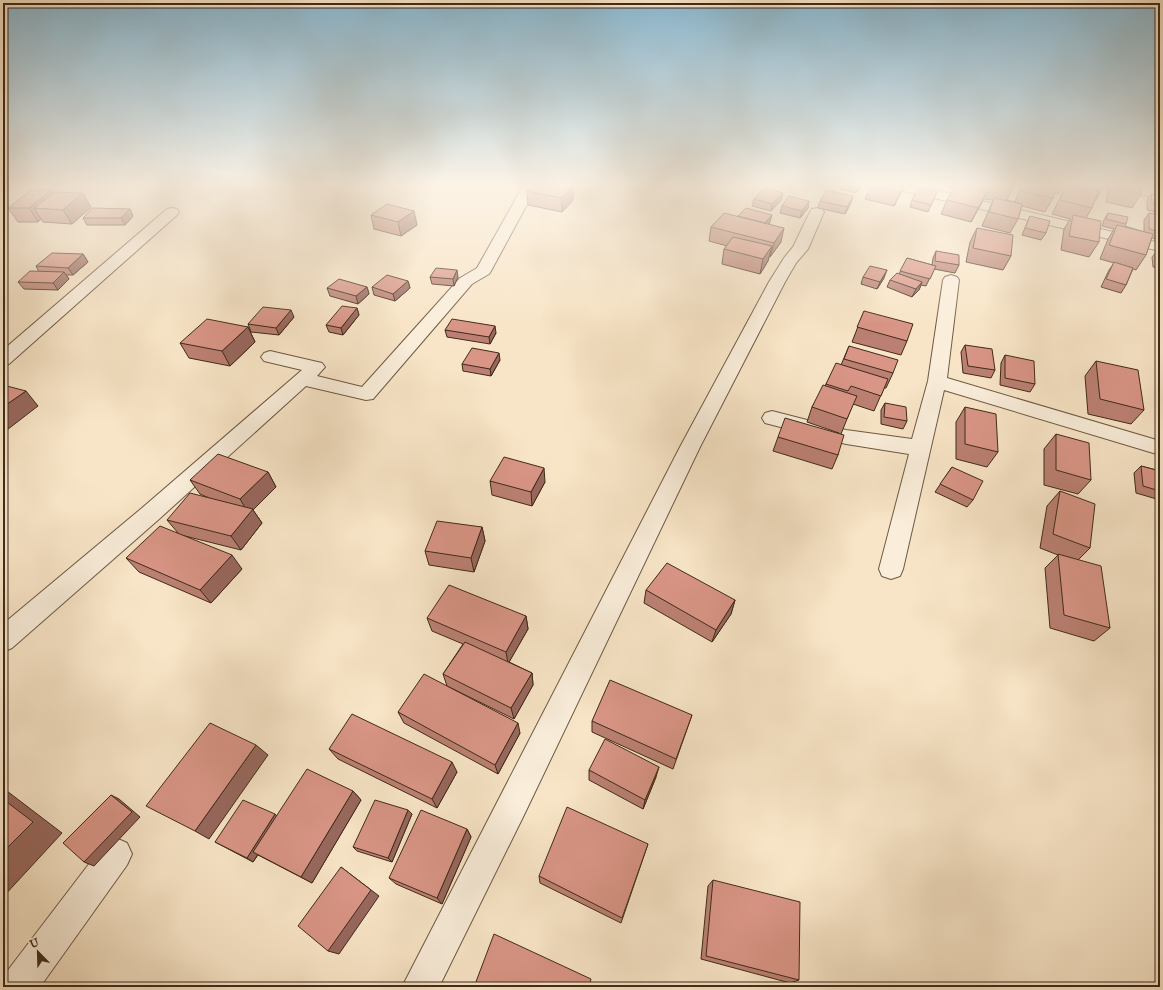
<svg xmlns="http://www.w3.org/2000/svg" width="1163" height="990" viewBox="0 0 1163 990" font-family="'IM FELL Great Primer',serif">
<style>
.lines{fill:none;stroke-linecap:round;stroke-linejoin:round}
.street-casing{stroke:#6d5944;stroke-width:2}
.street{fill:#faeedb;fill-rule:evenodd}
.wall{fill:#bb8073;stroke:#3f2a19}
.shaded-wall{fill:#98685e;stroke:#3f2a19}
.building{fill:#d99586;stroke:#3f2a19}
</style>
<rect width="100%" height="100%" fill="#f8e5c7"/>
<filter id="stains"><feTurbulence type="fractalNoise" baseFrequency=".005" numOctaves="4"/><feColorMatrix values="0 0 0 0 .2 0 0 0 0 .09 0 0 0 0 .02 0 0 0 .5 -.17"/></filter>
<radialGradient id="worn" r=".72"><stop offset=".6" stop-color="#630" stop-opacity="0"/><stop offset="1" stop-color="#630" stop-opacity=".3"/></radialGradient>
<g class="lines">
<g class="street-casing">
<path id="street" d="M523,186h14l-46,85 -2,3 -17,10 -99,115 -7,1 -60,-14 -148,134 -146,128 -9,4v-28l139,-116 160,-138 -38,-9 -3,-4 3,-4 6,-2 52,12 3,4 -8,9 45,11 98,-109 17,-10z
M893,186h25l242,57v8l-260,-61 -5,-1z
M1113,186h25l22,5v8l-45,-10z
M172,208l5,1 2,3 -2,3 -168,149 -6,2v-16l164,-141z
M817,208l5,1 2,3 -16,37 -12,14 -11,19 -85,165 -176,368 -85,172h-37l278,-540 89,-165 15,-24 9,-11 17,-35 2,-3z
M951,275l6,2 2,3 -12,98 213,63v14l-216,-65 -41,179 -3,7 -9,3 -9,-3 -3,-7 30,-115 -63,-10 -81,-21 -3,-5 3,-5 7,-2 74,19 66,9 16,-58 15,-101 2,-3z
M116,838l11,5 5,11 -5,11 -87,122h-37v-7l2,-6 100,-131z"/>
</g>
<use href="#street" class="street"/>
</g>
<path class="wall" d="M816,186h12l-2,2z
M841,186h22l-7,7 -16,-4z
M870,186h34l-10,20 -29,-7z
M944,186h30l-2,3 6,1 1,-4h35l-7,14 8,2 6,-16h42l-4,8 -4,-1 -2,5 -8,14 -23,-6 -4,13 -8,14 -28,-7 6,-14 5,-12 -9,-1 -13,23 -30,-8 6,-14 7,-11z
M1066,186h38l-8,14h-1l-3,8 -6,10 13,24 -10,15 -28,-7 3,-21 6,-10 -18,-5z
M1108,186h34l-1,8 -9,14 -26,-6z
M1151,186h9v2z
M527,191l46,9 -11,12 -34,-7z
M937,192l-9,20 -18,-5 2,-7z
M783,193l-2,7 -10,11 -19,-5 2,-7z
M53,194l38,13 -19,17 -29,-2 -2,-3 -3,3h-20l-10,-14z
M1151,194l9,1v18l-13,-3v-10z
M809,201l-1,7 -8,10 -20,-5 2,-7z
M820,201l31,2 -6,11 -27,-6z
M130,209l3,7 -8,9h-38l-4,-7z
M1108,213l18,11 -1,2 19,6v-12l5,-7 11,2v25l-8,-2 -6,17 -10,15 -3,-1 -7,16 -5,8 -20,-6 8,-17 5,-7 -14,-4 8,-20 6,-10 -12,-3 2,-6z
M371,215l46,10 -16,11 -27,-7z
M738,216l32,6 -1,2 12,18 -11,15h-1l-1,4 -8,13 -38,-10 2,-15 3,-3 -18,-5 2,-14z
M1030,216l16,17 -5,7 -19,-5z
M977,228l34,28 -8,14 -37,-8 4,-20z
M1158,250l2,1v17l-7,-1 -1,-10z
M936,251l23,14 -4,8 -21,-4 -8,17 -5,-1 -2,5 -7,7 -25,-10 3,-7 9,-6 8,-16 25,7 1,-7z
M83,254l5,8 -15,13h-7l3,4 -11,11 -34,-1 -6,-7 21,-10 -3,-6z
M430,277h28l-4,9 -22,-2z
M863,277l21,1 -7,11 -16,-5z
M408,281l2,7 -15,13 -21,-6 -2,-8z
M367,287l2,7 -11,10 -28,-8 -3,-8z
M357,308l2,7 -16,20 -14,-3 -3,-7z
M864,311l43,30 -6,14 -49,-13z
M294,317l-15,18 -28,-3 -3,-8z
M248,327l7,15 -25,24 -41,-8 -9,-15z
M445,330l51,3 -6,11 -43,-7z
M965,345l30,25 -4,8 -28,-5 -2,-21z
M849,346l44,27 -7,15h-2l-10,23 -21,-7 -12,30 -3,21 -6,14 -59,-18 5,-14 61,-4 -32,-11 5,-15 14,-23 15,-19z
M1005,355l30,29 -5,8 -30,-7 1,-22z
M500,360l-9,16 -28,-5 -1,-7z
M1096,361l48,49 -13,14 -43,-10 -3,-38z
M885,403l22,18 -4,8 -22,-5v-14z
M965,407l33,45 -11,15 -31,-8v-37z
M1056,434l35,46 -13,14 -34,-9v-36z
M1141,466l19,5v29l-24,-7 -2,-20z
M952,467l21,33 -6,7 -32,-15z
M268,472l8,15 -23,23 9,13 -21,27 -60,-15 61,34 -31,34 -72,-31 -13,-14 52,-25 -11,-13 42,-22 -9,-4 -10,-14z
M490,481l55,1 -13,24 -40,-11z
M1060,491l30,57 -12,12 32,68 -16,13 -44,-13 -5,-60 13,-13 -18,-7 7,-42z
M482,527l3,14 -11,31 -45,-7 -4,-14z
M646,590l89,10 -4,14 -19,28 -68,-39z
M526,616l2,13 -19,33 23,11 1,12 -19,34 -67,-33 -4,-12 20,-30 -31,-13 -5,-13z
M398,712l122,21 -22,41 -94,-51z
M692,715l-19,54 -81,-37v-11z
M329,749l128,23 -20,36 -99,-49z
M589,770l67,7 -13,32 -54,-29z
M353,791l8,9 -49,83 -54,-28 -5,7 -38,-20 62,-26z
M408,810l4,4 -20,48 -35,-11 -4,-4z
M467,829l4,8 -29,67 -46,-20 -7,-6z
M648,844l-27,79 -81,-40 -1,-7z
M713,880l86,100 -9,3 -89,-24 7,-73z"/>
<path class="shaded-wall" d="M573,186v14l-11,12v-14z
M858,186h5l-7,7 2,-6z
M903,186h1l-2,5 -8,15 6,-14z
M51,190l9,14 -26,4 7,11 -3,3 -9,-14z
M987,192l-7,14 -9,16 7,-14z
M83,193l8,14 -19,17 -9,-14z
M783,193l-2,7 -10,11 1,-7z
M853,196l-2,7 -6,11 2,-7z
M809,201l-1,7 -8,10 2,-7z
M130,209l3,7 -8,9 -4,-7z
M414,211l3,14 -16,11 -3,-14z
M772,215l-2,7 -9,11 2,-7z
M784,228l-3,14 -11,15 4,-14z
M772,246l-4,15 -8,13 3,-15z
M3,247l5,6 -5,4z
M83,254l5,8 -15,13 -5,-7z
M457,270l1,7 -4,9 -1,-7z
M887,270l-3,8 -7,11 3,-7z
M64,272l5,7 -11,11 -5,-7z
M408,281l2,7 -15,13 -2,-7z
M922,282l-3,8 -7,7 4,-8z
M367,287l2,7 -11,10 -2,-8z
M357,308l2,7 -16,20 -2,-7z
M291,310l3,7 -15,18 -3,-7z
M495,326l1,7 -6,11 -1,-7z
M248,327l7,15 -25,24 -8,-15z
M499,353l1,7 -9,16 -1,-7z
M26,391l12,15 -35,27v-26z
M544,468l1,14 -13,24 -1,-14z
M268,472l8,15 -23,23 9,13 -21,27 -10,-14 18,-22 -9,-15z
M482,527l3,14 -11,31 -3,-14z
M232,555l10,14 -31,34 -11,-13z
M735,600l-4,14 -19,28 4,-12z
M526,616l2,13 -20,35 -2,-12z
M532,673l1,12 -19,34 -3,-11z
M518,723l2,10 -22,41 -3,-9z
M256,745l12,10 -59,84 -14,-8z
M452,762l5,10 -20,36 -5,-9z
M659,767l-3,10 -13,32 2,-9z
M3,788l59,45 -59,64z
M353,791l8,9 -49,83 -11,-6z
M111,795l8,4 21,18 -46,49 -10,-4z
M408,810l4,4 -20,48 -4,-4z
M275,814l5,5 -27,43 -6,-4z
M467,829l4,8 -29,67 -5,-6z
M341,867l38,29 -40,58 -11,-3z"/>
<path class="building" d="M532,186h41l-11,12 -35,-7z
M874,186h29l-3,6z
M956,186h4l27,6 -9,16 -31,-8z
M997,186h17l-1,3z
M1023,186h34l-4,12 -32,-7z
M1066,186h7l25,6 -6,16 -32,-8z
M1115,186h27l-1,8 -26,-6z
M764,188l19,5 -11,11 -18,-5z
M918,188l19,4 -6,13 -19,-5z
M31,190h20l-22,18h-21z
M826,190l27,6 -6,11 -27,-6z
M55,192l28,1 -20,17 -29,-2z
M1151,194l9,1v10l-8,-2z
M789,196l20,5 -7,10 -20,-5z
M994,198l28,6 -4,15 -29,-7z
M387,204l27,7 -16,11 -27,-7z
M92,208l38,1 -9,9h-38z
M746,208l26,7 -7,8 -27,-7z
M724,213l60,15 -10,15 -63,-16z
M1108,213l20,4 -2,7 -20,-5z
M1149,213l11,2v17l-11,-3z
M1073,215l28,6 -2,21 -30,-6z
M1030,216l20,5 -4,12 -21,-5z
M1117,225l36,9 -7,21 -37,-10z
M977,228l36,7 -2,21 -38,-8z
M733,237l39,9 -9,13 -39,-10z
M1158,250l2,1v9l-1,-1z
M936,251l23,4v10l-24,-4z
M52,253l31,1 -15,14 -32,-2z
M907,258l29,8 -6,13 -30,-8z
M1114,262l19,6 -7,17 -20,-6z
M870,266l17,4 -7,12 -17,-5z
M436,268l21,2 -4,9 -23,-2z
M30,271l34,1 -11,11 -35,-1z
M897,273l25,9 -6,7 -26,-9z
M387,275l21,6 -15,13 -21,-7z
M339,279l28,8 -11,9 -29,-8z
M342,306l15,2 -16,20 -15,-3z
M263,307l28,3 -15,18 -28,-4z
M864,311l49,13 -6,17 -50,-14z
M207,319l41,8 -26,24 -42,-8z
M452,319l43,7 -6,11 -44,-7z
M965,345l27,4 3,21 -27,-4z
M849,346l49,14 -5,13 -49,-14z
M472,348l27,5 -9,16 -28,-5z
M1005,355l29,6 1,23 -30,-6z
M1096,361l42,9 6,40 -44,-11z
M836,363l52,16 -7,17 -30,-10 -3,5 -22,-7z
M3,385l23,6 -23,16z
M823,385l34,11 -10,23 -35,-12z
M885,403l21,4 1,14 -23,-4z
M965,407l31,7 2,38 -33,-8z
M785,418l59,17 -6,20 -60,-18z
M1056,434l33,9 2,37 -35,-10z
M218,454l50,18 -28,27 -50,-19z
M504,457l40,11 -13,24 -41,-11z
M1141,466l19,5v20l-17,-5z
M952,467l31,14 -10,19 -33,-16z
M1060,491l35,13 -5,44 -37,-14z
M190,493l63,16 -22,27 -64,-16z
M437,521l45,6 -11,31 -46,-7z
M160,526l72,29 -32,35 -74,-32z
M1058,554l43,12 9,62 -46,-13z
M667,563l68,37 -19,30 -70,-40z
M449,585l77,31 -20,36 -79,-34z
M465,642l67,31 -21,35 -68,-34z
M424,674l94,49 -23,42 -97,-53z
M610,680l82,35 -16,44 -84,-38z
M352,714l100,48 -20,37 -103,-50z
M210,723l46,22 -61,86 -49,-25z
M605,739l54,28 -14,33 -56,-30z
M307,769l46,22 -52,86 -48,-25z
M111,795l21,17 -48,50 -21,-19z
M3,799l30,23 -30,30z
M243,800l32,14 -28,44 -32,-16z
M375,800l33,10 -20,48 -35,-11z
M567,807l81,37 -26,74 -83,-42z
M421,810l46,19 -30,69 -48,-20z
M341,867l30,23 -43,61 -30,-25z
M713,880l87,22 -1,78 -93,-24z
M494,934l97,45 -2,8h-115z"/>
<linearGradient id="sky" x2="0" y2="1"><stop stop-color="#8ab9d2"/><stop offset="0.57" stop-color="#fcf3e6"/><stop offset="1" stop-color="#fcf3e6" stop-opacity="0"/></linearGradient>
<rect width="1163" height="325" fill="url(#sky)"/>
<rect width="1163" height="990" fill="none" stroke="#f8e5c7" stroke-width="16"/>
<rect x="4" y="4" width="1155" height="982" fill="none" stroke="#3f2a19" stroke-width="2"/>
<rect x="8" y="8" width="1147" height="974" fill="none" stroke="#3f2a19"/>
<g transform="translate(38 952) rotate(337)" stroke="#faeedb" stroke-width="3" paint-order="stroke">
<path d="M0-3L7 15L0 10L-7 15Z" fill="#3f2a19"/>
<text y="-6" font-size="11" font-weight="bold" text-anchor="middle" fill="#3f2a19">U</text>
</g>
<rect width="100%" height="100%" filter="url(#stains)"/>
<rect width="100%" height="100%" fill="url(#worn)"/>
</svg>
